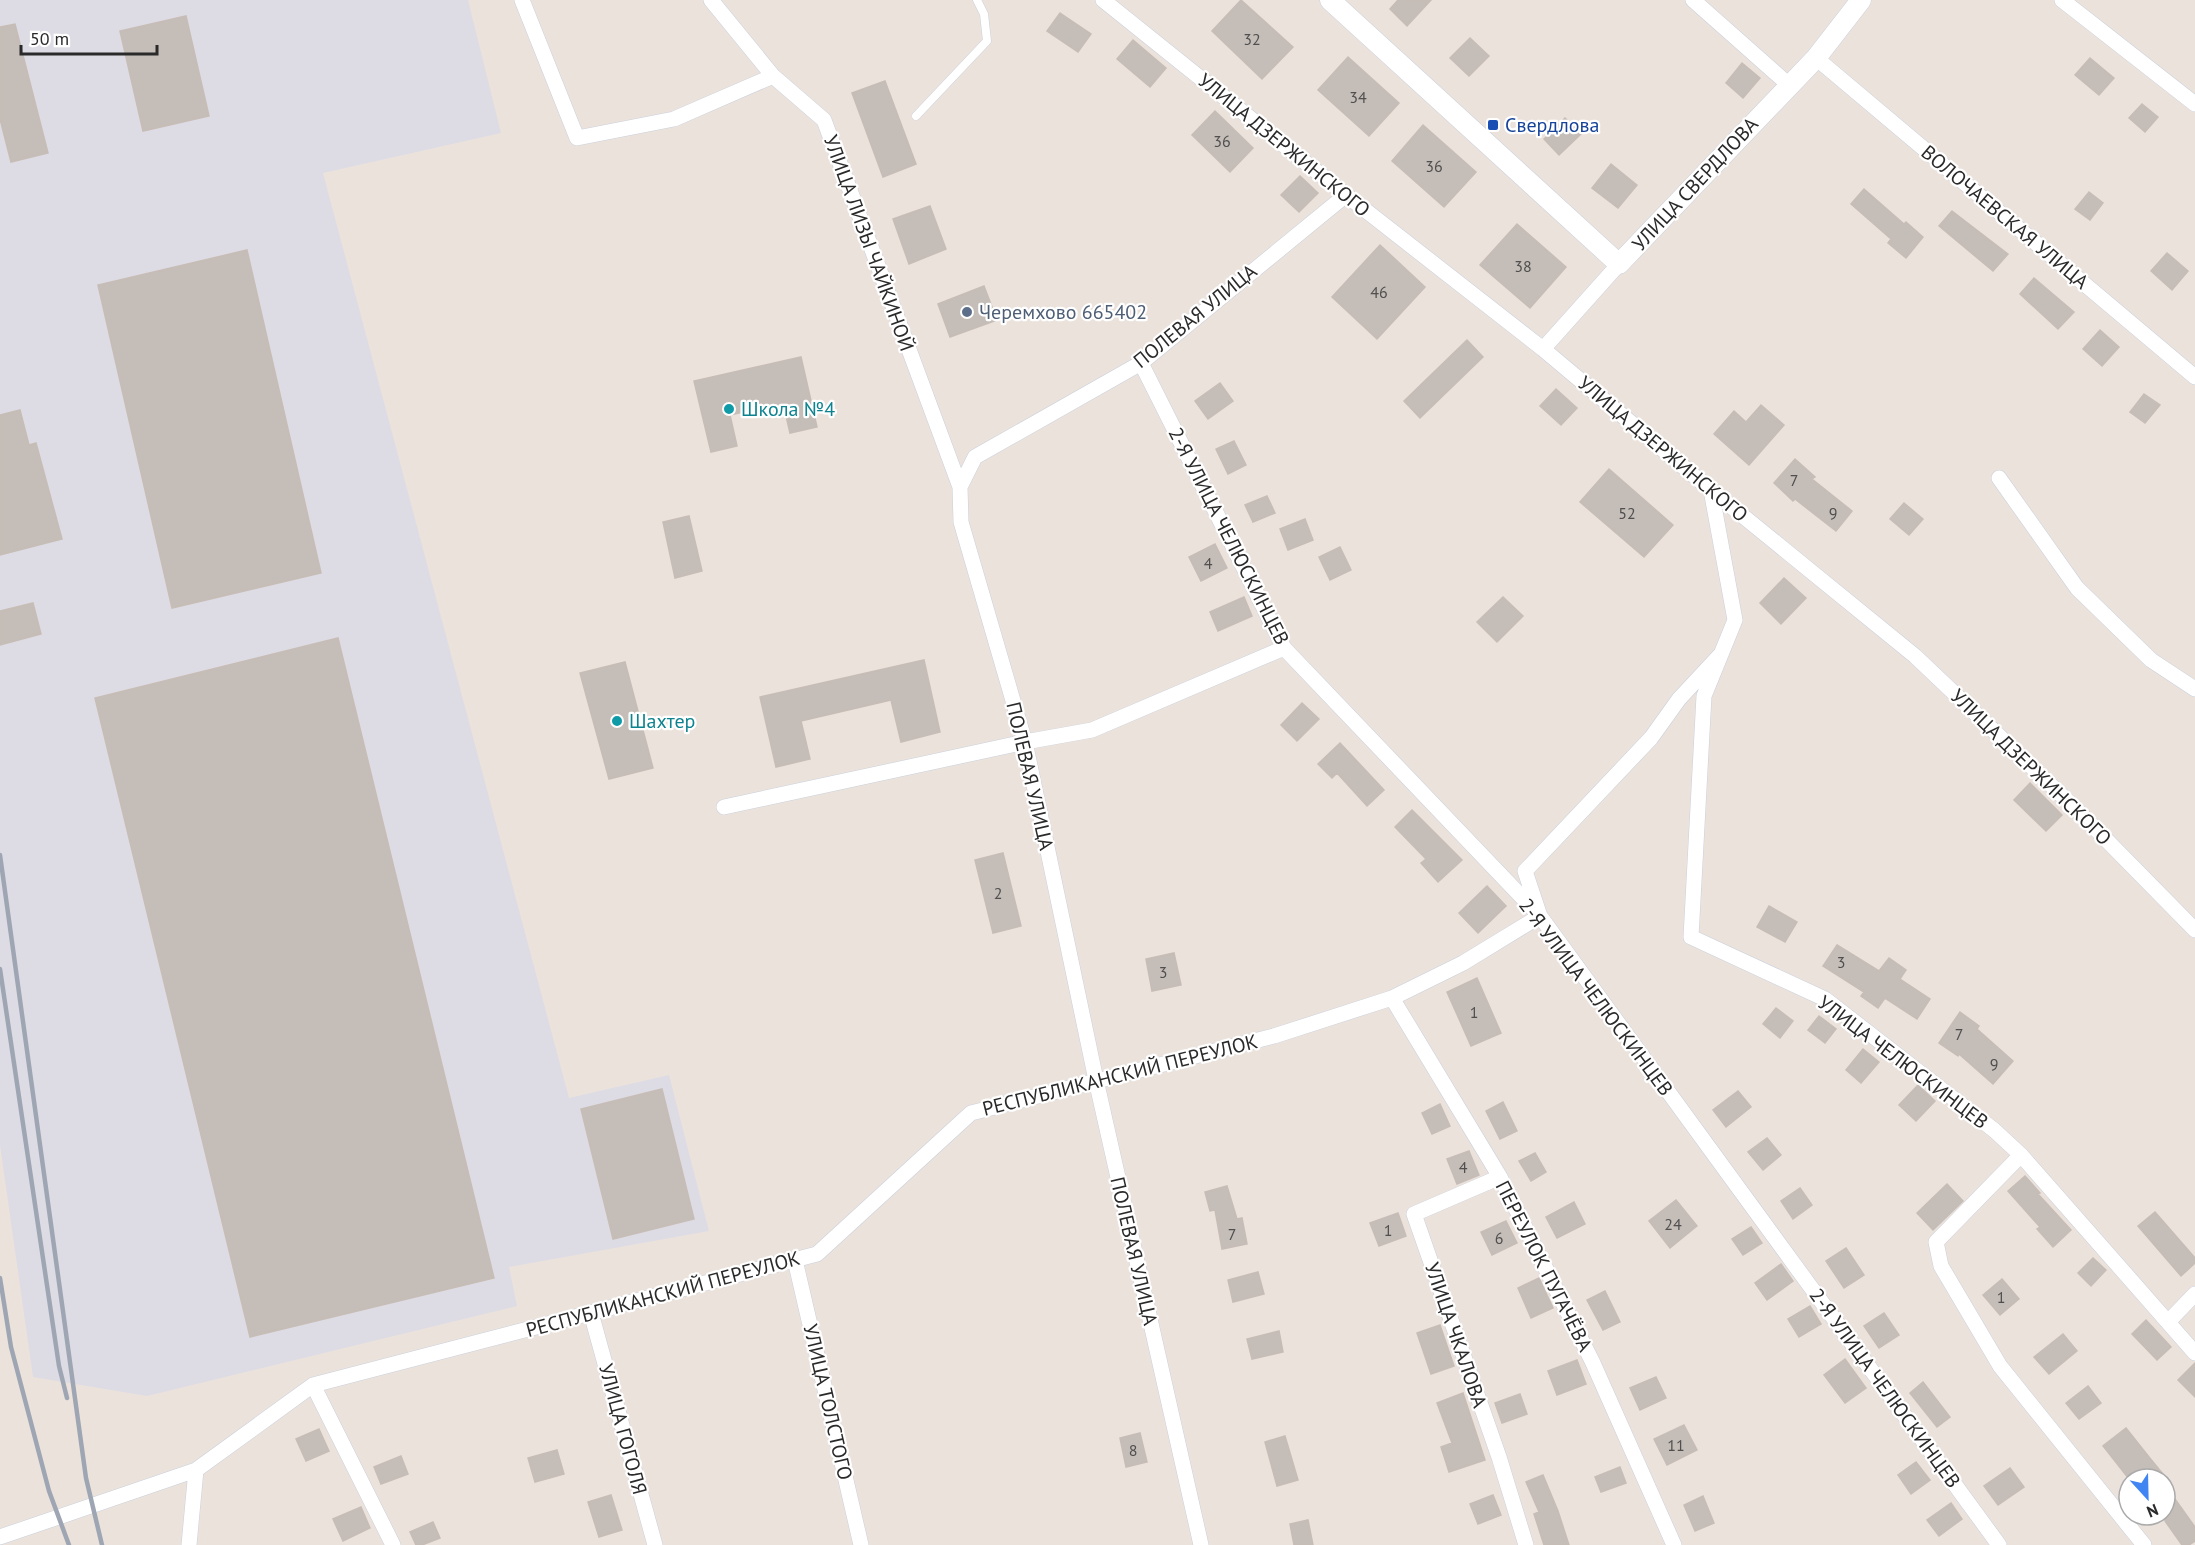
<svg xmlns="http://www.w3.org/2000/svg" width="2195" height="1545" viewBox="0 0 2195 1545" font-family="'PT Sans',sans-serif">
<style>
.industrial{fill:#dddce4}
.building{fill:#c4bdb8;stroke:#c7bdb6;stroke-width:1.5}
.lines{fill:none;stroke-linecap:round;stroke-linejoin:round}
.service-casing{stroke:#cad1db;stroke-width:9}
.minor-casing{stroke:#cad1db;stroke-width:16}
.tertiary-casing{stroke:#cad1db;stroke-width:21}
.service{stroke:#fff;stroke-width:8}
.minor{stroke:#fff;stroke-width:15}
.tertiary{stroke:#fff;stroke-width:20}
.rail{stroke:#9fa6b3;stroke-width:4.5}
.transit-dot{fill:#1a4fb4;stroke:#fff;stroke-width:2}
.service-dot{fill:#5c6f8a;stroke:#fff;stroke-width:2}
.culture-dot{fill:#0f9aa8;stroke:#fff;stroke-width:2}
.labels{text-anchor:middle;stroke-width:4.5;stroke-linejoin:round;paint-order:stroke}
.number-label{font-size:16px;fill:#504f4e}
.transit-label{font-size:20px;fill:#164399;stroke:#fff;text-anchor:start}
.street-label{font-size:20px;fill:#2a2a2a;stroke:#fff}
.service-label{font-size:20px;fill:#4e5e75;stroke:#fff;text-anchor:start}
.culture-label{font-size:20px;fill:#0d838f;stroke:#fff;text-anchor:start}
</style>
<rect width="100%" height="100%" fill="#ebe2dc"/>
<path class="industrial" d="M0,0h468l33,133 -178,40 246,925 100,-23 40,156 -200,36 8,39 -370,90 -114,-19 -33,-232z"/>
<path class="building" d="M1241,0l52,47 -31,32 -50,-48z
M1398,0h33l-24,26 -17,-17z
M1060,13l31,21 -13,18 -31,-21z
M186,16l23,100 -66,15 -23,-100z
M15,24l33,129 -37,9 -11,-43v-92z
M1470,38l19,18 -20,20 -19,-18z
M1133,40l33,28 -16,19 -33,-28z
M1348,57l51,46 -30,33 -51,-46z
M2090,58l24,20 -15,17 -24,-20z
M1742,63l18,15 -17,20 -17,-15z
M885,81l31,83 -33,13 -31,-84z
M2142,104l16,13 -13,15 -16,-14z
M1215,111l38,37 -23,24 -38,-37z
M1565,118l16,16 -22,21 -15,-16z
M1423,125l53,47 -32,35 -52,-46z
M1611,164l26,21 -19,23 -26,-20z
M1300,176l18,17 -19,19 -18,-17z
M1864,189l40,35 2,-2 17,15 -17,21 -18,-15 3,-4 -40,-35z
M2089,192l14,11 -13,17 -15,-11z
M930,206l16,43 -37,15 -16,-45z
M1952,211l56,43 -15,17 -54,-45z
M1517,224l49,43 -36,41 -50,-43z
M1380,245l45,42 -48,52 -45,-42z
M247,250l74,323 -149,35 -74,-323z
M2167,253l21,18 -16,19 -21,-19z
M2034,278l40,34 -16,17 -38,-35z
M984,286l13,34 -47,17 -12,-33z
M2100,330l19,17 -17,19 -19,-17z
M1467,340l16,17 -63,61 -16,-17z
M801,357l16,70 -27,6 -7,-30 -53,12 7,31 -26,6 -17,-71z
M1220,383l13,18 -25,18 -13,-18z
M1556,389l21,19 -16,17 -21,-19z
M2144,394l16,11 -15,18 -15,-11z
M1761,405l23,20 -35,40 -35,-31 20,-23 12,11z
M20,410l9,35 7,-2 26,96 -62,16v-140z
M1234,441l12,24 -18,9 -12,-25z
M1795,459l20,18 -3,2 40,32 -16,20 -41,-32 -2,2 -19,-18z
M1609,469l64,56 -29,32 -64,-55z
M1267,496l8,17 -22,9 -8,-17z
M1904,503l19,16 -14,16 -19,-16z
M689,516l13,55 -27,7 -12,-56z
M1305,519l8,21 -25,10 -8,-21z
M1215,544l12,24 -26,13 -12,-24z
M1340,547l11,23 -21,10 -11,-23z
M1784,578l22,20 -25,26 -21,-21z
M1244,597l8,19 -34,15 -8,-19z
M1503,597l20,19 -26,26 -20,-20z
M33,603l8,31 -41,11v-34z
M338,638l156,640 -244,59 -155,-639z
M924,660l16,72 -39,10 -10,-42 -90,21 9,38 -34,8 -16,-70z
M625,662l28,106 -44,11 -29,-106z
M1302,703l17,16 -22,22 -16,-16z
M1340,743l44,47 -17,16 -30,-33 -5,5 -14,-14z
M2030,783l32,32 -16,16 -32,-31z
M1412,810l50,50 -24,22 -17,-19 5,-4 -31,-32z
M1003,853l18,73 -28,7 -18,-73z
M1487,886l19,20 -28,27 -19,-20z
M1769,906l28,16 -12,20 -28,-15z
M1837,945l42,26 10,-13 17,12 -6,9 30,20 -13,20 -32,-21 -7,10 -17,-12 3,-4 -41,-26z
M1174,953l7,32 -29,6 -6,-32z
M1477,978l24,55 -30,13 -24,-54z
M1776,1008l17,13 -13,17 -17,-14z
M1960,1012l19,14 -2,3 36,32 -20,23 -34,-30 -1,2 -19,-13z
M1819,1016l17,13 -11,14 -17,-13z
M1863,1049l16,13 -18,21 -15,-13z
M1918,1085l17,16 -19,20 -17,-16z
M662,1089l32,130 -81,20 -32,-130z
M1738,1091l13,16 -25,20 -13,-17z
M1503,1102l14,29 -17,8 -14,-28z
M1440,1104l10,22 -18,8 -10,-21z
M1767,1138l14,17 -18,15 -15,-18z
M1469,1151l10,24 -22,9 -10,-25z
M1535,1153l11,19 -15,9 -12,-20z
M2025,1176l15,17 -2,1 33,36 -18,17 -16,-18 3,-2 -32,-36z
M1947,1184l16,17 -30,29 -16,-17z
M1227,1186l10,33 5,-1 5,26 -25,5 -7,-39 -5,1 -5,-19z
M1800,1188l12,17 -19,14 -12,-18z
M1676,1200l21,26 -27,22 -21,-27z
M1574,1202l11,22 -28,14 -11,-21z
M2155,1212l40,46v5l-14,13 -43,-50z
M1398,1213l8,23 -27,10 -9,-23z
M1506,1221l11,22 -25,12 -11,-23z
M1751,1227l11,16 -19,12 -11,-16z
M1846,1248l18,27 -20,13 -18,-27z
M2093,1258l13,12 -15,16 -13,-13z
M1781,1264l12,17 -26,19 -12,-17z
M1258,1272l6,22 -31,8 -5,-22z
M1539,1278l14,30 -22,10 -13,-30z
M2002,1279l17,20 -19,16 -17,-20z
M1605,1291l15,31 -17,8 -16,-30z
M1810,1306l11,18 -22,13 -11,-18z
M1884,1313l15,22 -20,13 -15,-22z
M2146,1320l25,27 -14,13 -25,-26z
M1440,1325l14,41 -23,8 -14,-41z
M1279,1331l4,21 -31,7 -5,-20z
M2063,1334l14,17 -28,23 -15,-17z
M1845,1359l21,29 -21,15 -21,-28z
M1577,1360l9,24 -29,11 -9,-24z
M2195,1363v34l-17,-17z
M1656,1377l10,21 -26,12 -10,-22z
M1923,1382l27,35 -13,10 -27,-34z
M2088,1386l13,17 -22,16 -13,-16z
M1463,1393l22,67 -36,12 -8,-25 11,-4 -15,-40z
M1520,1394l7,20 -25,9 -7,-20z
M1684,1425l13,25 -30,15 -13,-26z
M2126,1428l23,29 18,22h-38l-26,-33z
M319,1429l10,22 -23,10 -10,-22z
M1140,1433l7,29 -21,5 -6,-29z
M1285,1436l13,44 -21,6 -12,-44z
M557,1450l7,24 -29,8 -7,-24z
M401,1456l7,18 -27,10 -7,-17z
M1916,1462l14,18 -19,14 -13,-19z
M1620,1467l6,16 -25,9 -6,-15z
M2010,1468l14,19 -26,18 -14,-19z
M1543,1475l15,36 11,34h-25l-10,-31 5,-2 -13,-30z
M2165,1485l30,42v14l-6,4h-7l-17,-24z
M611,1495l11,35 -23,7 -11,-35z
M1493,1495l8,20 -23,9 -8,-20z
M1703,1496l11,27 -19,8 -11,-26z
M1951,1503l11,16 -23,17 -12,-16z
M361,1507l9,21 -27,13 -10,-22z
M1308,1520l5,25h-19l-4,-21z
M433,1522l7,16 -18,7h-6l-6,-13z"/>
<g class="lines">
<g class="service-casing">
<path id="service" d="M916,116l71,-75 -3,-27 -7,-14"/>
</g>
<g class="minor-casing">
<path id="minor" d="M522,0l55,138 97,-19 99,-43
M711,0l62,76 51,44 136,367
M1103,0l243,195 197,154 168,141 204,166 161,153 119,121
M1693,0l96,85
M2062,0l133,104
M1816,58l379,319
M1543,349l76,-85
M1141,363l143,285 256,268 459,629
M1999,478l78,110 74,72 44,29
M1711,490l24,130 -31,76 -13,241 134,62 169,131 27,25 174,198
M724,807l301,-65 67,-12 192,-82
M1392,998l108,179 93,186 81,182
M2021,1155l-85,87 5,24 59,100 144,179
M1500,1177l-86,37 85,243 27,88
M795,1260l66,285
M591,1313l64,232
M2168,1322l27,-28
M313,1385l80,160
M0,1537l196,-67 117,-85 504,-131 154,-141 303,-77 118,-38 71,-35 77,-47 -15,-45 126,-133 28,-39 41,-44
M189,1545l7,-75
M1201,1545l-105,-465 -71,-338 -64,-220 -1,-35 15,-30 166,-94 205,-168"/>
</g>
<g class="tertiary-casing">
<path id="tertiary" d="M1330,0l289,264 197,-206 45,-58"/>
</g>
<use href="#service" class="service"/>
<use href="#minor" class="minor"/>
<use href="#tertiary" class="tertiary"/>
<path class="rail" d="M0,855l86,623 16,67
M0,969l59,397 8,32
M0,1278l11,69 38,144 20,54"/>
</g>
<rect class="transit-dot" x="1487" y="119" width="12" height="12" rx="3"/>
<circle class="service-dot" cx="967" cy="312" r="6"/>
<g class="culture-dot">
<circle cx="729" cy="409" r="6"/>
<circle cx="617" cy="721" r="6"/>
</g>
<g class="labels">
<g class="number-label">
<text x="1252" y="45">32</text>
<text x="1358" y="103">34</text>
<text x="1222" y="147">36</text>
<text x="1434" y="172">36</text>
<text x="1523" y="272">38</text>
<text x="1379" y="298">46</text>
<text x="1794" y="486">7</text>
<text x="1627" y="519">52</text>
<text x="1833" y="519">9</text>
<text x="1208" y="569">4</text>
<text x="998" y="899">2</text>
<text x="1841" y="968">3</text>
<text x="1163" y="978">3</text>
<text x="1474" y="1018">1</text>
<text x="1959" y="1040">7</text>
<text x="1994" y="1070">9</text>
<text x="1463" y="1173">4</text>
<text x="1673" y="1230">24</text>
<text x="1388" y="1236">1</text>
<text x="1232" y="1240">7</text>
<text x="1499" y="1244">6</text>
<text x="2001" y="1303">1</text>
<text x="1676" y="1451">11</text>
<text x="1133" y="1456">8</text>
</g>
<g class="transit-label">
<text x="1505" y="132">Свердлова</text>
</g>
<g class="street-label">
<text transform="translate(1284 145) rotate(39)" y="7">УЛИЦА ДЗЕРЖИНСКОГО</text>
<text transform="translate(1695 184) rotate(-47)" y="7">УЛИЦА СВЕРДЛОВА</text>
<text transform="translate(2005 217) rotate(40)" y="7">ВОЛОЧАЕВСКАЯ УЛИЦА</text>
<text transform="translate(869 243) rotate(70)" y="7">УЛИЦА ЛИЗЫ ЧАЙКИНОЙ</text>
<text transform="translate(1195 316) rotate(-39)" y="7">ПОЛЕВАЯ УЛИЦА</text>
<text transform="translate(1663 449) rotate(40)" y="7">УЛИЦА ДЗЕРЖИНСКОГО</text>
<text transform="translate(1229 536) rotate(63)" y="7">2-Я УЛИЦА ЧЕЛЮСКИНЦЕВ</text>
<text transform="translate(2031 767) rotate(44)" y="7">УЛИЦА ДЗЕРЖИНСКОГО</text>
<text transform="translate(1030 776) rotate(77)" y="7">ПОЛЕВАЯ УЛИЦА</text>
<text transform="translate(1596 997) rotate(53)" y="7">2-Я УЛИЦА ЧЕЛЮСКИНЦЕВ</text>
<text transform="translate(1903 1062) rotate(37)" y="7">УЛИЦА ЧЕЛЮСКИНЦЕВ</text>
<text transform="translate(1120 1075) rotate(-14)" y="7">РЕСПУБЛИКАНСКИЙ ПЕРЕУЛОК</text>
<text transform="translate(1134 1251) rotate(77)" y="7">ПОЛЕВАЯ УЛИЦА</text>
<text transform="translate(1544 1266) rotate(63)" y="7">ПЕРЕУЛОК ПУГАЧЁВА</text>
<text transform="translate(663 1294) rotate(-15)" y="7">РЕСПУБЛИКАНСКИЙ ПЕРЕУЛОК</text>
<text transform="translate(1456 1335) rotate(71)" y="7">УЛИЦА ЧКАЛОВА</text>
<text transform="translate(1885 1388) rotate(54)" y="7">2-Я УЛИЦА ЧЕЛЮСКИНЦЕВ</text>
<text transform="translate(828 1402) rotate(77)" y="7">УЛИЦА ТОЛСТОГО</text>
<text transform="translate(623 1429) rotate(75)" y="7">УЛИЦА ГОГОЛЯ</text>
</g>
<g class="service-label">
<text x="979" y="319">Черемхово 665402</text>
</g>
<g class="culture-label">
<text x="741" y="416">Школа №4</text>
<text x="629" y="728">Шахтер</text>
</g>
</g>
<g transform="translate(2147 1497) rotate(158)"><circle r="28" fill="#ffffff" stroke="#aaaaaa" stroke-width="1.5"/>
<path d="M0-4.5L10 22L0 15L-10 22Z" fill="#4185f3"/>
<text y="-9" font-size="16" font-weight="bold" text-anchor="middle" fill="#2a2a2a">N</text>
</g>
<path d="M21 45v9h136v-9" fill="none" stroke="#2a2a2a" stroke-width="3"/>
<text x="30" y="45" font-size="18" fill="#2a2a2a" stroke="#ffffff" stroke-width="4.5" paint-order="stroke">50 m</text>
</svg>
